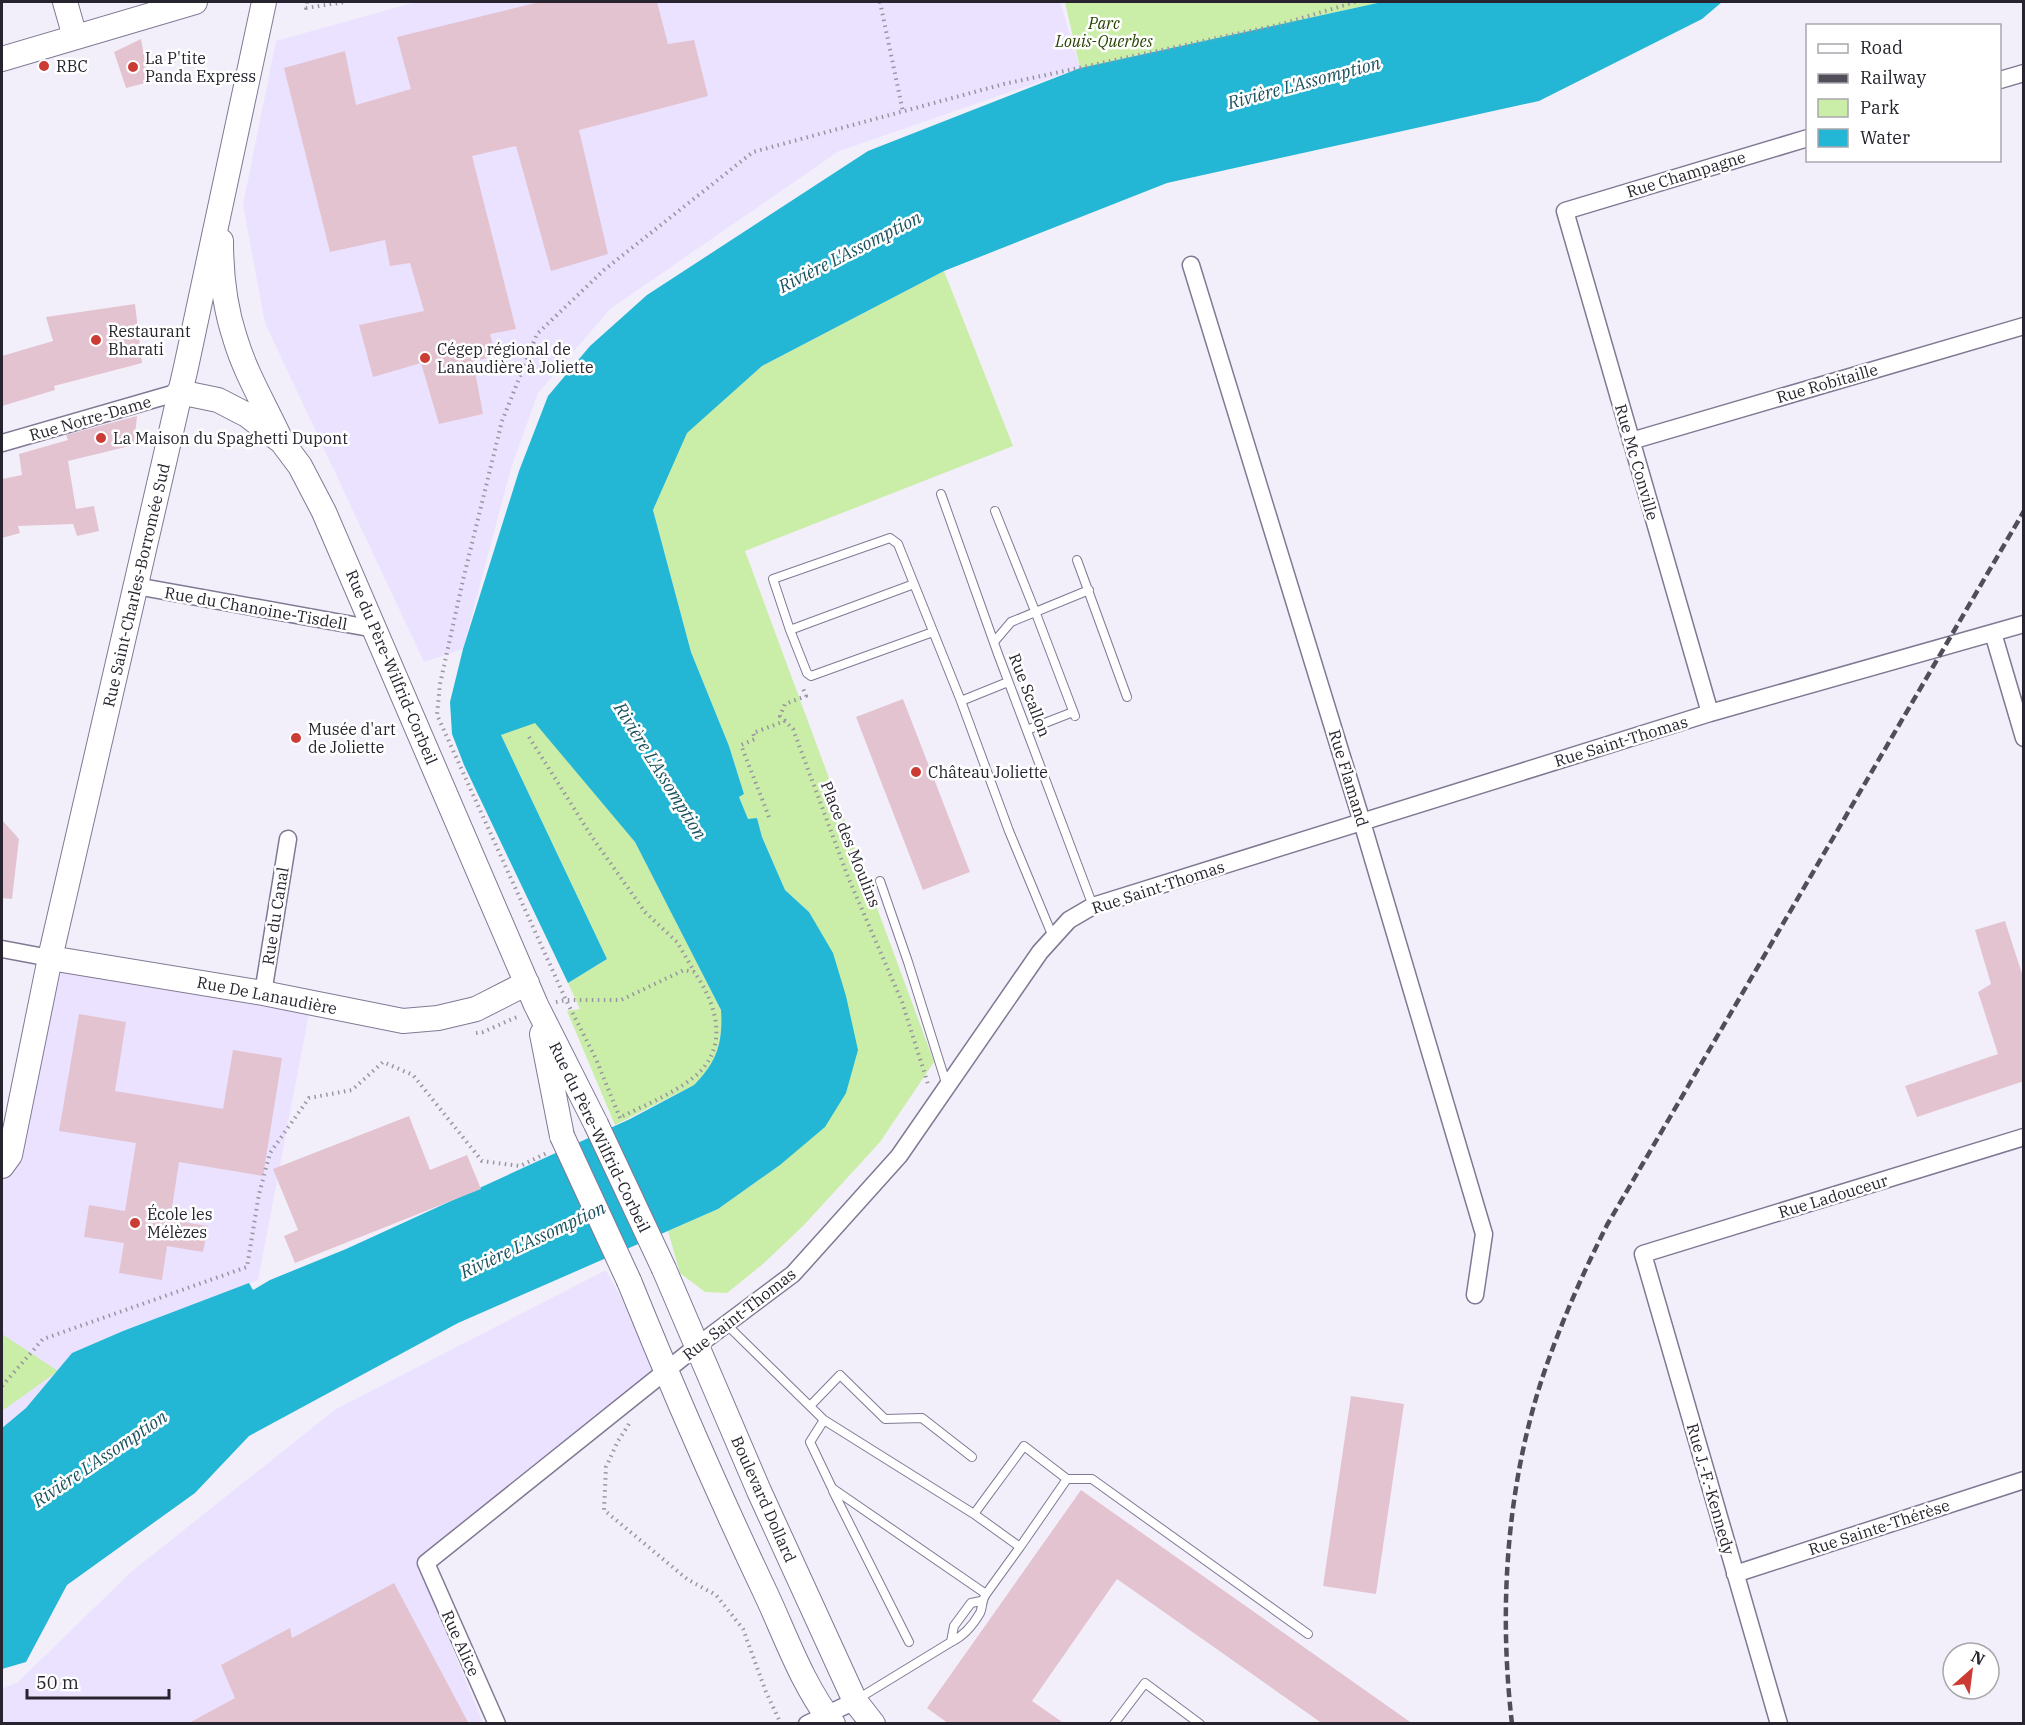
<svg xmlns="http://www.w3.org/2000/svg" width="2025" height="1725" viewBox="0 0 2025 1725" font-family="'IBM Plex Serif',serif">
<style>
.built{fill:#eae2ff}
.green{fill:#caeda7}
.water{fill:#24b7d5}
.building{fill:#e4c3d0}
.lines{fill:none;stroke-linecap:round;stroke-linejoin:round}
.lane-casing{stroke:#817994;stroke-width:10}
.street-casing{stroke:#817994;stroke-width:19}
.secondary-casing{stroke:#817994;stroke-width:26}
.path{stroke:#9995a1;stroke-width:4;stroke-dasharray:1.5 4.5;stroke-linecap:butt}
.lane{stroke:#fff;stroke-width:8}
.street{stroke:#fff;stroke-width:16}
.secondary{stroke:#fff;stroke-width:24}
.rail{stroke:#524e59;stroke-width:4.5;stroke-dasharray:9 4.5;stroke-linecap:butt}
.secondary-bridge-casing{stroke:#817994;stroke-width:26;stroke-linecap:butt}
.secondary-bridge{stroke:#fff;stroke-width:24}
.poi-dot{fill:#cb3d34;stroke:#fff;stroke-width:2}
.labels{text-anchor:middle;stroke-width:5;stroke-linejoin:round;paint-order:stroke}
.park-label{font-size:16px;font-style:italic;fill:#294202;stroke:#fff}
.poi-label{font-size:16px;fill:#28242f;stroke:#fff;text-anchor:start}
.street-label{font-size:16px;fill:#28242f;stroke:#fff}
.water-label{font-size:18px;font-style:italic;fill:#1a525f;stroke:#fff}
</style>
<rect width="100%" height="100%" fill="#f2effb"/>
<path class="built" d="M416,2h644l20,66 -241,83 -229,158 -72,84 -27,75 -48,181 -39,13 -159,-339 -22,-118 33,-164z
M50,958l261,45 -53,277 -135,51 -51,22 -46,55 -24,20v-262z
M606,1270l54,102 -243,190 66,161 -481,1v-35l16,-7 113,-110 205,-163z"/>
<path class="green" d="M1065,2h317l-302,66z
M944,271l69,175 -268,105 189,511 -54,80 -76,83 -41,39 -36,29 -22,-1 -25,-19 -12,-42 50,-22 62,-44 29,-253 -24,-22 -23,-53 -5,-19 -9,2 -9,-24 5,-2 -15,-48 -38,-94 -38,-142 33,-77 76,-67z
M535,722l100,120 86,168c2,33 -4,52 -27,75l-79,40 -48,-114 13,-2 -12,-26 39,-24 -106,-224z
M2,1334l56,37 -56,40z"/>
<path class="water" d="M1382,2h340l-20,17 -163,82 -372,82 -223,88 -182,95 -75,67 -34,77 38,142 38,94 15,48 -5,3 9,22 9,-1 5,19 23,53 24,22 24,41 13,43 12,54 -12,43 -21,34 -45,38 -62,44 -260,114 -209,113 -54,57 -128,92 -41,77 -24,7v-241l24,-20 46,-55 51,-22 126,-48 4,7 17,-10 76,-31 284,-130 64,-34c23,-23 29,-42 27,-75l-86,-168 -100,-119 -34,12 106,224 -39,24 -104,-218 -12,-31 -2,-32 13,-53 56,-178 29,-75 42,-50 57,-51 221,-144 212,-83z"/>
<path class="building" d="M539,2h118l11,42 26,-4 14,56 -129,34 29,124 -57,17 -35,-125 -44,10 44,173 -26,5 6,22 -23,5 10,53 -44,10 -18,-61 -48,14 -14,-52 65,-14 -14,-48 -20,3 -5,-26 -55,12 -46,-184 61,-17 11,54 55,-16 -14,-52z
M141,39l8,43 -23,6 -12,-36z
M135,304l7,59 -88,23 1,4 -53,16v-50l51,-15 -7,-24z
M137,416l-3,29 -66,16 8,48 18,-3 5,25 -22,5 -4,-12 -55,2 2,7 -18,5v-59l20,-4 -3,-21 49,-14 -2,-5z
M903,699l67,173 -47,18 -67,-173z
M2,820l17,19 -7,60 -10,-1z
M2005,921l19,59v101l-107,36 -12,-31 93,-32 -20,-62 13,-8 -16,-54z
M79,1014l47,8 -11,69 108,18 10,-59 49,8 -19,118 -84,-14 -9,58 38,6 -5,26 -36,-6 -5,34 -43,-7 5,-30 -40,-6 5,-32 36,6 11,-68 -77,-12z
M409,1116l21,54 37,-15 14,34 -186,74 -11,-27 14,-6 -25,-61z
M1351,1396l53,8 -28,190 -53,-8z
M1081,1490l332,234h-90l-206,-145 -85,122 33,23h-116l-22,-16z
M394,1583l75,141h-282l48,-26 -14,-33 69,-37 2,10z"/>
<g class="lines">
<g class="lane-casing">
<path id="lane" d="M941,494l57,160 95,252
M995,511l40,100 40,105
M1077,560l50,137
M914,584l-124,46 -17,-51 117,-41 8,6 63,157 48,130 44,106
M790,630l17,43 4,3 122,-44
M994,642l17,-20 78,-32
M961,701l47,-19
M1027,730l46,-18
M880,881l28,81 39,124
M726,1324l98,96 150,94 46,33 47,-68 -43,-33 -50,68
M810,1406l30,-31 45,44 37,-1 50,39
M824,1420l-14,22 22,46 154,106 34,-47
M1067,1479h25l216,155
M833,1491l76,151
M951,1642l3,-16 17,-23 10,-2
M856,1700l95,-58c13,-6 22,-17 29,-29 3,-6 1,-12 6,-19
M1114,1724l31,-41 55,41"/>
</g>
<g class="street-casing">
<path id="street" d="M2000,80l24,-7
M1191,265l171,557 122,412 -9,61
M1631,441l393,-115
M2,443l177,-51
M136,586l239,43
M1993,633l31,105
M1710,713l-145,-502 243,-73
M2,949l48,9
M263,993l25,-154
M1735,1574l289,-94
M497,1724l-71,-161 271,-217 96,-72 106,-118 141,-204 29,-32 24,-14 617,-193 314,-89
M807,1724l48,-23
M1779,1724l-136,-470 381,-117"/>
</g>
<g class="secondary-casing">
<path id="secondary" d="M65,2l10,35
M2,59l193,-57
M221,241c0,32 4,67 14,97 10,34 29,66 44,98
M179,392l39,8 29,15 35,27 18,24 24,46 212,493 60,119
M50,958l213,35 140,28 35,-3 38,-9 51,-26
M542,1034l20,102
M2,1166l8,-11 40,-197 136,-591 78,-365
M664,1269l95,222 96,210 18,23
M629,1281c43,106 88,210 137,313 20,43 37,92 67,130"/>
</g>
<path class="path" d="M307,2l-1,6 39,-6
M880,2l23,110
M785,721l-5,-5 5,-12 21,-8 -4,-10
M529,737l63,100 53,75 32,30 17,29
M769,817l-28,-72 14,-6 -2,-6 32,-12 8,8 55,148 54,125 26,82
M556,1002l10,-2h55l63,-30 10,2c23,32 36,76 0,105 -21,17 -49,28 -73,40
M476,1033l7,-1 36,-16
M620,1118l-24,-59 -30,-59 -129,-285 3,-31 23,-104 39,-159 35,-87 67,-64 149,-118 251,-68 278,-60 73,-22
M2,1386l41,-47 204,-72 12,-73 11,-41 39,-55 43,-8 31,-28 30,13 69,86 38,5 29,-14
M629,1424l-11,17 -12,26 -2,43 83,69 29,16 27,34 23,63 15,32"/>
<use href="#lane" class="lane"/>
<use href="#street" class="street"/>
<use href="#secondary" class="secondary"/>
<path class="rail" d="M1512,1724c-14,-120 -5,-246 35,-360 17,-48 37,-93 60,-139l417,-714"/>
<g class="secondary-bridge-casing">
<path id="secondary-bridge" d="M596,1124l68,145
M562,1136l67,145"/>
</g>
<use href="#secondary-bridge" class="secondary-bridge"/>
</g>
<g class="poi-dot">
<circle cx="44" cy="66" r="6"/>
<circle cx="133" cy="67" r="6"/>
<circle cx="96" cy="340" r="6"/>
<circle cx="425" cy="358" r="6"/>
<circle cx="101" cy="438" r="6"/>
<circle cx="296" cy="738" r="6"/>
<circle cx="916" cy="772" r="6"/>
<circle cx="135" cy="1223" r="6"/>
</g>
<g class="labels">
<g class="park-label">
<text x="1104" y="29">Parc<tspan x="1104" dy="18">Louis-Querbes</tspan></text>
</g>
<g class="poi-label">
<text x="145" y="64">La P'tite<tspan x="145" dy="18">Panda Express</tspan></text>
<text x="56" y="72">RBC</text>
<text x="108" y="337">Restaurant<tspan x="108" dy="18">Bharati</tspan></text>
<text x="437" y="355">Cégep régional de<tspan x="437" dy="18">Lanaudière à Joliette</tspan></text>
<text x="113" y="444">La Maison du Spaghetti Dupont</text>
<text x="308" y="735">Musée d'art<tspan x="308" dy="18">de Joliette</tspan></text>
<text x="928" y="778">Château Joliette</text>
<text x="147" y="1220">École les<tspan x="147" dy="18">Mélèzes</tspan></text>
</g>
<g class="street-label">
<text transform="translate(1686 174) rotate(-17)" y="6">Rue Champagne</text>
<text transform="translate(1827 383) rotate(-16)" y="6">Rue Robitaille</text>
<text transform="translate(90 418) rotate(-16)" y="6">Rue Notre-Dame</text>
<text transform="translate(1637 462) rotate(74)" y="6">Rue Mc Conville</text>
<text transform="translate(136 585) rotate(-77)" y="6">Rue Saint-Charles-Borromée Sud</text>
<text transform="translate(256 608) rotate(10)" y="6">Rue du Chanoine-Tisdell</text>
<text transform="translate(392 667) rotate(67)" y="6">Rue du Père-Wilfrid-Corbeil</text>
<text transform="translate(1030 695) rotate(69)" y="6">Rue Scallon</text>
<text transform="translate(1621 741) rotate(-17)" y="6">Rue Saint-Thomas</text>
<text transform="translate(1349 778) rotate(73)" y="6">Rue Flamand</text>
<text transform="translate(851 844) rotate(68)" y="6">Place des Moulins</text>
<text transform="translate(1158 887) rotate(-18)" y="6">Rue Saint-Thomas</text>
<text transform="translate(275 916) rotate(-81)" y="6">Rue du Canal</text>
<text transform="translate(267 995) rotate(11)" y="6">Rue De Lanaudière</text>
<text transform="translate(600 1137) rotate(64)" y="6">Rue du Père-Wilfrid-Corbeil</text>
<text transform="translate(1833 1196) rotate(-17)" y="6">Rue Ladouceur</text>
<text transform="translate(739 1314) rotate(-38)" y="6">Rue Saint-Thomas</text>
<text transform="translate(1711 1489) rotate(74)" y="6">Rue J.-F.-Kennedy</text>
<text transform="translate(764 1499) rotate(66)" y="6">Boulevard Dollard</text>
<text transform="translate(1879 1527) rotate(-18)" y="6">Rue Sainte-Thérèse</text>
<text transform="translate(461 1643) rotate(66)" y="6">Rue Alice</text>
</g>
<g class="water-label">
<text transform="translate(1304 83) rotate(-15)" y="6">Rivière L'Assomption</text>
<text transform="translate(850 252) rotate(-27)" y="6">Rivière L'Assomption</text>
<text transform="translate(660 771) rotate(58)" y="6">Rivière L'Assomption</text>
<text transform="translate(533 1240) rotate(-25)" y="6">Rivière L'Assomption</text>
<text transform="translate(100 1459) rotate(-34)" y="6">Rivière L'Assomption</text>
</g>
</g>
<rect width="2025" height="1725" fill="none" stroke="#28242f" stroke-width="6"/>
<rect x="1806" y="24" width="195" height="138" fill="#ffffff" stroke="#a9a7ac" stroke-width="1.5"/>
<rect x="1818" y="44" width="30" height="9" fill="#ffffff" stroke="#a9a7ac" stroke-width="1.5"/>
<text x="1860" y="54" font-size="18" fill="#28242f">Road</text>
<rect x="1818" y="74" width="30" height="9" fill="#524e59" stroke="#a9a7ac" stroke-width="1.5"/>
<text x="1860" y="84" font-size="18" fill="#28242f">Railway</text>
<rect x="1818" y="99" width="30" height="18" fill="#caeda7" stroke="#a9a7ac" stroke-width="1.5"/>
<text x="1860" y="114" font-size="18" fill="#28242f">Park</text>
<rect x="1818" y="129" width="30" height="18" fill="#24b7d5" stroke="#a9a7ac" stroke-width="1.5"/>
<text x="1860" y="144" font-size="18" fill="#28242f">Water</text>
<g transform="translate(1971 1671) rotate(28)"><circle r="28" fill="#ffffff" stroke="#a9a7ac" stroke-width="1.5"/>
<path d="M0-4.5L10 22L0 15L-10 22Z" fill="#cb3d34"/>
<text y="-9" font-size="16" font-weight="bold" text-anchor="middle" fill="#28242f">N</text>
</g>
<path d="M27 1689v9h142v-9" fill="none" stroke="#28242f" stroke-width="3"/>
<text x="36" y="1689" font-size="18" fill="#28242f" stroke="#ffffff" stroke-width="4.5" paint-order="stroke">50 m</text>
</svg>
